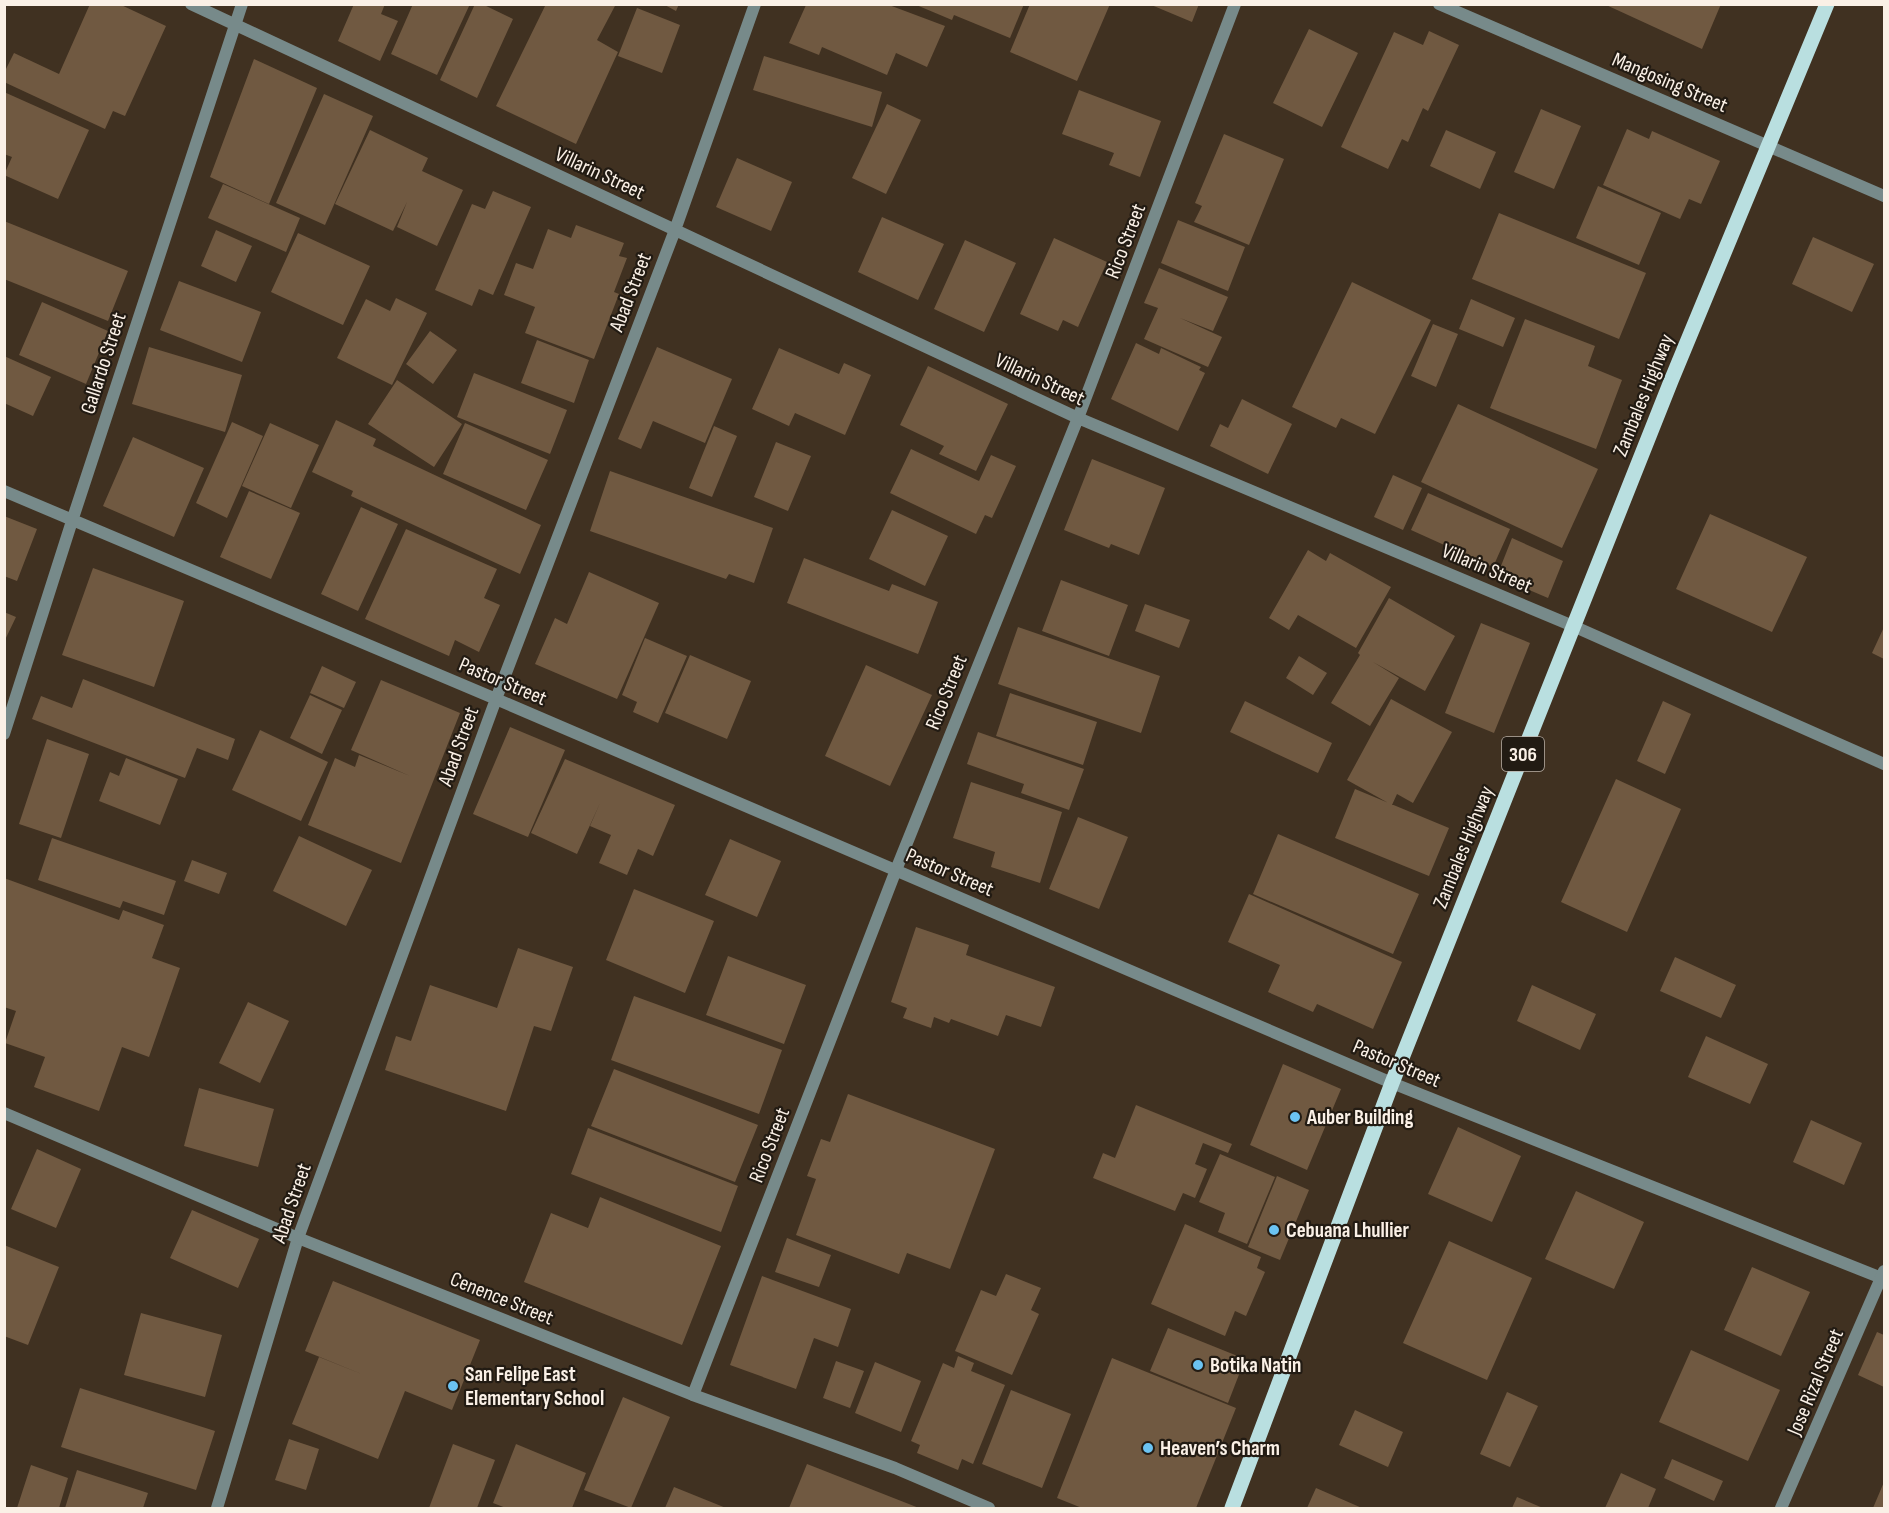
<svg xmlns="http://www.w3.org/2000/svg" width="1889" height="1513" viewBox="0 0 1889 1513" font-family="'Sofia Sans Condensed',sans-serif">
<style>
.building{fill:#705941}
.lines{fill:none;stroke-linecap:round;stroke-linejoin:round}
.minor{stroke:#778a8a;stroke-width:12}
.tertiary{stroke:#778a8a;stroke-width:12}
.primary{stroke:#b9dfe0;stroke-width:15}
.poi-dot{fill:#6bc3f2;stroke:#221b13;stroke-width:2}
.labels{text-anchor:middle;stroke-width:4.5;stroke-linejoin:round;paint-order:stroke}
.shield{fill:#221b13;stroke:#b9b0a7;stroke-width:1.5}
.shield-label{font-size:20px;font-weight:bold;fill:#faf0e6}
.street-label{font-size:21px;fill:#faf0e6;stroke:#221b13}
.poi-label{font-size:21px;font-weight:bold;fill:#faf0e6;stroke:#221b13;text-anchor:start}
</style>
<rect width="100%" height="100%" fill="#403121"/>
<path class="building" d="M90,4h29l47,22 -41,90 -12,-5 -8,18 -101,-47v-9l10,-20 45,21z
M354,4h31l-4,10 17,7 -18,40 -42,-20z
M413,4h57l-33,71 -46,-21z
M475,4h7l31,15 -36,79 -37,-18z
M546,4h70l-19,36 21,12 -42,92 -80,-38z
M663,4h16l-3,7z
M914,4h110l-14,34 -56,-23 -2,5z
M1030,4h80l-33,77 -67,-29z
M1149,4h50l-7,18z
M1604,4h117l-19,45z
M806,5h83l56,21 -18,41 -31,-14 -9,22 -65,-28 -3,8 -30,-12z
M637,8l43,17 -18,48 -44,-17z
M1309,29l49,24 -36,74 -49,-24z
M1429,31l30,14 -31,66 -5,-3 -15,34 -6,-3 -14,30 -47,-22 53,-115 29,13z
M764,56l118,36 -10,35 -119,-37z
M254,59l63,29 -48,116 -59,-27z
M1079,90l82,31 -21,56 -31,-12 5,-12 -52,-19z
M4,92l85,38 -31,69 -54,-24 8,-18 -8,-3z
M324,94l49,22 -48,109 -49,-22z
M887,104l34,16 -35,74 -34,-16z
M1541,109l40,17 -27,63 -40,-17z
M1627,129l22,10 3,-8 68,30 -19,43 -12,-5 -9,20 -77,-34z
M370,130l58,28 -6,13 41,19 -26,56 -40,-19 10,-25 -14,29 -58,-27z
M1446,130l50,22 -16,37 -50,-23z
M1224,134l60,25 -35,86 -55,-23 8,-16 -7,-3z
M737,158l55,24 -21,49 -55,-24z
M223,184l77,34 -14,34 -78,-34z
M1598,186l63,27 -22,52 -63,-27z
M493,191l38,16 -38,88 -14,-6 -7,17 -37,-16 37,-86 13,5z
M1499,213l147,60 -27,66 -147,-60z
M882,217l62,27 -26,56 -60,-28z
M1178,220l67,27 -17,44 -67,-28z
M4,221l124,50 -20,50 -104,-42z
M576,225l48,18 -5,13 8,2 -13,34 5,2 -25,65 -69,-26 10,-26 -31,-12 12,-32 17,6 15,-40 23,9z
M216,230l36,16 -16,36 -35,-16z
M298,233l72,33 -27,59 -72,-33z
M1813,237l61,27 -22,48 -60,-28z
M1054,238l53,24 -29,65 -15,-7 -5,11 -38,-17z
M965,240l51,23 -32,69 -50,-23z
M1159,268l69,29 -15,34 -33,-13 42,19 -14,30 -64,-28 14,-31 -14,-5z
M179,281l82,31 -19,50 -82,-32z
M1352,282l79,38 -56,114 -34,-16 -5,10 -44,-21z
M396,298l31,15 -35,72 -55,-27 29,-59 24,12z
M1471,299l44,19 -12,29 -44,-18z
M42,302l66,29 -22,53 -67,-29z
M1525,319l70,27 -7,20 34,14 -26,69 -106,-41z
M1433,324l25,10 -22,53 -25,-11z
M430,331l27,19 -24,34 -27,-20z
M537,340l52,20 -15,43 -53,-20z
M1136,343l23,11 2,-6 40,19 -2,3 6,3 -27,58 -67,-32z
M149,347l93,28 -17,57 -93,-28z
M657,347l75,32 -27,64 -52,-22 -12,28 -23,-10z
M779,348l60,26 5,-11 27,12 -26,60 -50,-22 -6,13 -37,-17z
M4,356l47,21 -18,39 -29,-13z
M928,366l80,38 -32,67 -37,-17 5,-8 -44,-21z
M474,373l93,37 -17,44 -93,-37z
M397,380l65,44 -28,43 -66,-43z
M1242,399l50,25 -24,50 -58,-28 10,-22 8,4z
M1458,404l140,65 -36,79 -141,-66z
M336,420l40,19 -3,7 168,79 -21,49 -169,-78 2,-5 -41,-19z
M232,422l31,14 -36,82 -31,-15z
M270,423l49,22 -28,63 -49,-22z
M465,423l83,37 -22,50 -83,-36z
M714,426l23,10 -25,61 -23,-9z
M133,437l71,31 -30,69 -71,-31z
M776,442l35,14 -23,55 -34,-14z
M911,449l68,32 12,-26 25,11 -24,52 -7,-3 -9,19 -86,-41z
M1092,459l73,29 -26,67 -28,-11 -2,4 -45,-18z
M610,471l163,57 -19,55 -25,-9 -3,5 -136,-48z
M1393,475l29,13 -19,42 -29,-13z
M249,491l51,22 -29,66 -51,-22z
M1428,493l82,36 -17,38 -82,-37z
M361,507l37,17 -40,87 -37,-17z
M892,510l56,26 -23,50 -56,-27z
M1710,514l97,43 -35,75 -96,-43z
M4,516l33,13 -20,52 -13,-5z
M406,529l91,40 -13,29 16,7 -21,47 -24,-12 -6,16 -84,-37z
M1512,538l51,23 -15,37 -51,-22z
M1308,550l18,11 4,-8 61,34 -35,61 -58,-33 -9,15 -20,-12z
M804,558l85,33 3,-7 46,18 -20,52 -131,-51z
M93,568l91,33 -30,86 -92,-32z
M589,572l70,31 -42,96 -82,-35 20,-46 12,6z
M1061,580l67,25 -19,51 -67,-25z
M1389,598l66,38 -30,55 -52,-29 26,16 -29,48 -39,-23 29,-48 -2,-2z
M1145,604l45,16 -11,28 -44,-17z
M4,612l12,5 -12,25z
M1481,623l49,20 -36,90 -49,-20z
M1018,627l142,49 -19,57 -143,-49z
M1884,627v32l-12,-6z
M645,638l42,18 -29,67 -25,-11 4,-10 -15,-7z
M690,655l61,26 -24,58 -62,-26z
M1299,656l28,17 -14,22 -27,-17z
M866,665l66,30 -42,91 -65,-30z
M322,666l34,16 -12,26 -34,-15z
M83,679l152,60 -7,21 -31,-12 -12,30 -153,-59 9,-23 31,12z
M381,680l79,33 -59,150 -93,-38 27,-67 20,9 4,-12 51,21 -59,-26z
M1010,693l87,29 -14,43 -87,-29z
M310,695l32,15 -20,44 -32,-16z
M1391,699l61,33 -39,71 -16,-9 -5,11 -45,-25z
M1245,701l87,42 -14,30 -88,-41z
M1663,701l28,13 -26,60 -28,-13z
M510,727l55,23 -37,87 -55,-23z
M260,730l68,32 -27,59 -69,-31z
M978,732l106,37 -15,41 -48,-17 3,-9 -57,-20z
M47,739l42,15 -28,84 -42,-14z
M126,758l52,21 -18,46 -61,-24 11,-29 9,4z
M565,759l110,46 -22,51 -15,-7 -11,26 -28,-12 12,-28 -21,-9 10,-23 -23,51 -46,-21z
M1616,779l65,30 -54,123 -66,-30z
M971,782l91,30 -22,71 -49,-16 4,-15 -42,-14z
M1355,789l94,39 -20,48 -94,-38z
M1078,817l50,20 -29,72 -50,-20z
M1278,834l141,60 -26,60 -140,-60z
M299,836l73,34 -26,56 -73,-35z
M52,838l124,43 -12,34 -41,-14 -3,7 -82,-28z
M730,839l51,22 -24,56 -52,-22z
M192,860l35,13 -8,21 -35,-13z
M4,878l115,42 4,-10 41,15 -12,33 28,10 -31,89 -27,-10 -23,64 -65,-24 11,-30 -40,-14 11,-32 -12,-4z
M634,889l80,32 -29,72 -79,-33z
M1249,894l153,68 -29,67 -56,-25 -4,8 -45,-20 12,-27 -52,-23z
M916,927l53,18 -3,10 89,32 -14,40 -35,-12 -8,21 -47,-17 -2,4 -15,-6 -3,11 -28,-10 4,-10 -16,-6z
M518,948l55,19 -22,64 -17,-5 -28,85 -121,-41 11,-34 15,5 19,-56 67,23z
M728,956l78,29 -22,59 -78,-29z
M1675,957l61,28 -15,33 -61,-27z
M1532,985l64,29 -16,36 -63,-29z
M634,996l148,54 -23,64 -148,-54z
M248,1002l41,19 -29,62 -41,-20z
M1706,1036l62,28 -18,40 -62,-27z
M1283,1064l58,25 -34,81 -57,-25z
M614,1069l144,56 -23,57 -144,-56z
M199,1088l75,21 -16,58 -74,-21z
M848,1094l147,55 -45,120 -43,-16 -8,21 -103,-39 20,-56 -9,-3 14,-37 9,3z
M1136,1105l96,39 -4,9 -25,-10 -8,21 12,5 -12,29 -12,-5 -8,18 -82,-33 10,-25 12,5z
M1811,1120l51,23 -18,42 -51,-23z
M1458,1127l63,29 -29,66 -64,-28z
M588,1128l150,58 -17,46 -150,-58z
M37,1149l44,20 -25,59 -45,-19z
M1220,1154l55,23 -28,67 -29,-12 7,-19 -26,-11z
M1277,1176l32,14 -29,70 -32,-13z
M1576,1191l68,31 -30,67 -69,-30z
M600,1197l121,49 -39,99 -158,-63 27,-69 37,15z
M192,1210l67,29 -21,49 -68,-30z
M1185,1224l76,33 -4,11 8,4 -19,44 -11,-5 -10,25 -74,-32z
M787,1238l44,17 -12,32 -44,-15z
M1449,1241l83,37 -45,102 -84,-37z
M4,1245l55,22 -31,78 -24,-9z
M1752,1267l58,25 -29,64 -57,-26z
M1006,1274l35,14 -10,22 8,4 -27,61 -57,-24 26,-61 15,6z
M762,1276l89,33 -13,38 -24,-9 -18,51 -66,-24z
M333,1281l147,59 -28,70 -47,-19 -27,68 -86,-35 27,-67 45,18 -59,-24z
M141,1313l81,22 -17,62 -81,-22z
M1168,1328l77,31 -17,44 -78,-32z
M1877,1332l7,3v52l-26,-12z
M1691,1350l89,40 -32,71 -89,-39z
M958,1356l16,7 -3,8 34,14 -32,79 -11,-5 -4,11 -41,-17 3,-8 -9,-4 32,-78 11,5z
M1112,1358l124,50 -40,100h-114l-25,-10z
M836,1361l28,10 -14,37 -27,-10z
M875,1362l46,19 -20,51 -46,-19z
M80,1388l135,43 -19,59 -135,-43z
M1011,1390l60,24 -29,74 -60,-24z
M1507,1392l31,14 -28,61 -30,-13z
M623,1397l47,20 -39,91 -47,-18z
M1355,1410l48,22 -15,35 -49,-22z
M289,1439l30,10 -13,41 -31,-10z
M453,1444l42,16 -18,48h-48z
M516,1444l70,29 -14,35h-66l-13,-5z
M1672,1459l51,22 -9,20 -50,-23z
M807,1464l112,44h-130z
M31,1465l37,13 -9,30h-42z
M77,1470l71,23 -5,15h-78z
M1621,1473l35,16 -8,19h-43z
M1884,1482v26h-11z
M674,1487l52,21h-61z
M1316,1488l46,20h-55z
M1517,1497l26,11h-31z"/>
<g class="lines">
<path class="minor" d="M191,4l887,414 495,208 311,138
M1439,4l445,192
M4,491l492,208 896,384 492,196
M4,734l68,-213 170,-517
M693,1395l203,-525 182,-452 157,-414
M217,1508l81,-270 198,-539 179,-469 80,-226"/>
<path class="tertiary" d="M4,1113l294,125 395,157 202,73 94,40
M1781,1508l103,-237"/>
<path class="primary" d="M1232,1508l160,-425 279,-702 156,-377"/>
</g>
<g class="poi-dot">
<circle cx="1295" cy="1117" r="6"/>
<circle cx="1274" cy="1230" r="6"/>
<circle cx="1198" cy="1365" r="6"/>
<circle cx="453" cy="1386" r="6"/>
<circle cx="1148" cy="1448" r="6"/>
</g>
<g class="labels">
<rect class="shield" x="1502" y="737" width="42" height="34" rx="4.5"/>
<g class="shield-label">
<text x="1523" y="761">306</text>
</g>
<g class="street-label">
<text transform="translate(1670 82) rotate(23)" y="7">Mangosing Street</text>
<text transform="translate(600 173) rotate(25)" y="7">Villarin Street</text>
<text transform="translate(1125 241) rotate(-69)" y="7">Rico Street</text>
<text transform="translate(630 292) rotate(-69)" y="7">Abad Street</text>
<text transform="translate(103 363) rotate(-72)" y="7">Gallardo Street</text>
<text transform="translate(1040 379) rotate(25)" y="7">Villarin Street</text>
<text transform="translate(1643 395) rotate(-68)" y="7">Zambales Highway</text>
<text transform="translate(1487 568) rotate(23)" y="7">Villarin Street</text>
<text transform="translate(503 681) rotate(23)" y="7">Pastor Street</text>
<text transform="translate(946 692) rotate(-68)" y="7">Rico Street</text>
<text transform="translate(458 746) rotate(-70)" y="7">Abad Street</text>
<text transform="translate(1463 847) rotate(-68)" y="7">Zambales Highway</text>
<text transform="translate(950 872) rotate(23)" y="7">Pastor Street</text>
<text transform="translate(1397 1063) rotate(23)" y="7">Pastor Street</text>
<text transform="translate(769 1145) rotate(-69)" y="7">Rico Street</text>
<text transform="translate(291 1203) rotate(-71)" y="7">Abad Street</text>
<text transform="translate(502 1298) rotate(22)" y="7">Cenence Street</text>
<text transform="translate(1815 1382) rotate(-67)" y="7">Jose Rizal Street</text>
</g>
<g class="poi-label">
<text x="1307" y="1124">Auber Building</text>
<text x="1286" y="1237">Cebuana Lhullier</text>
<text x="1210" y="1372">Botika Natin</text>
<text x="465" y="1381">San Felipe East<tspan x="465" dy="24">Elementary School</tspan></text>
<text x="1160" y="1455">Heaven’s Charm</text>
</g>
</g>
<rect width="1889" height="1513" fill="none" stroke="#faf0e6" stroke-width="12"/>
</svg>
